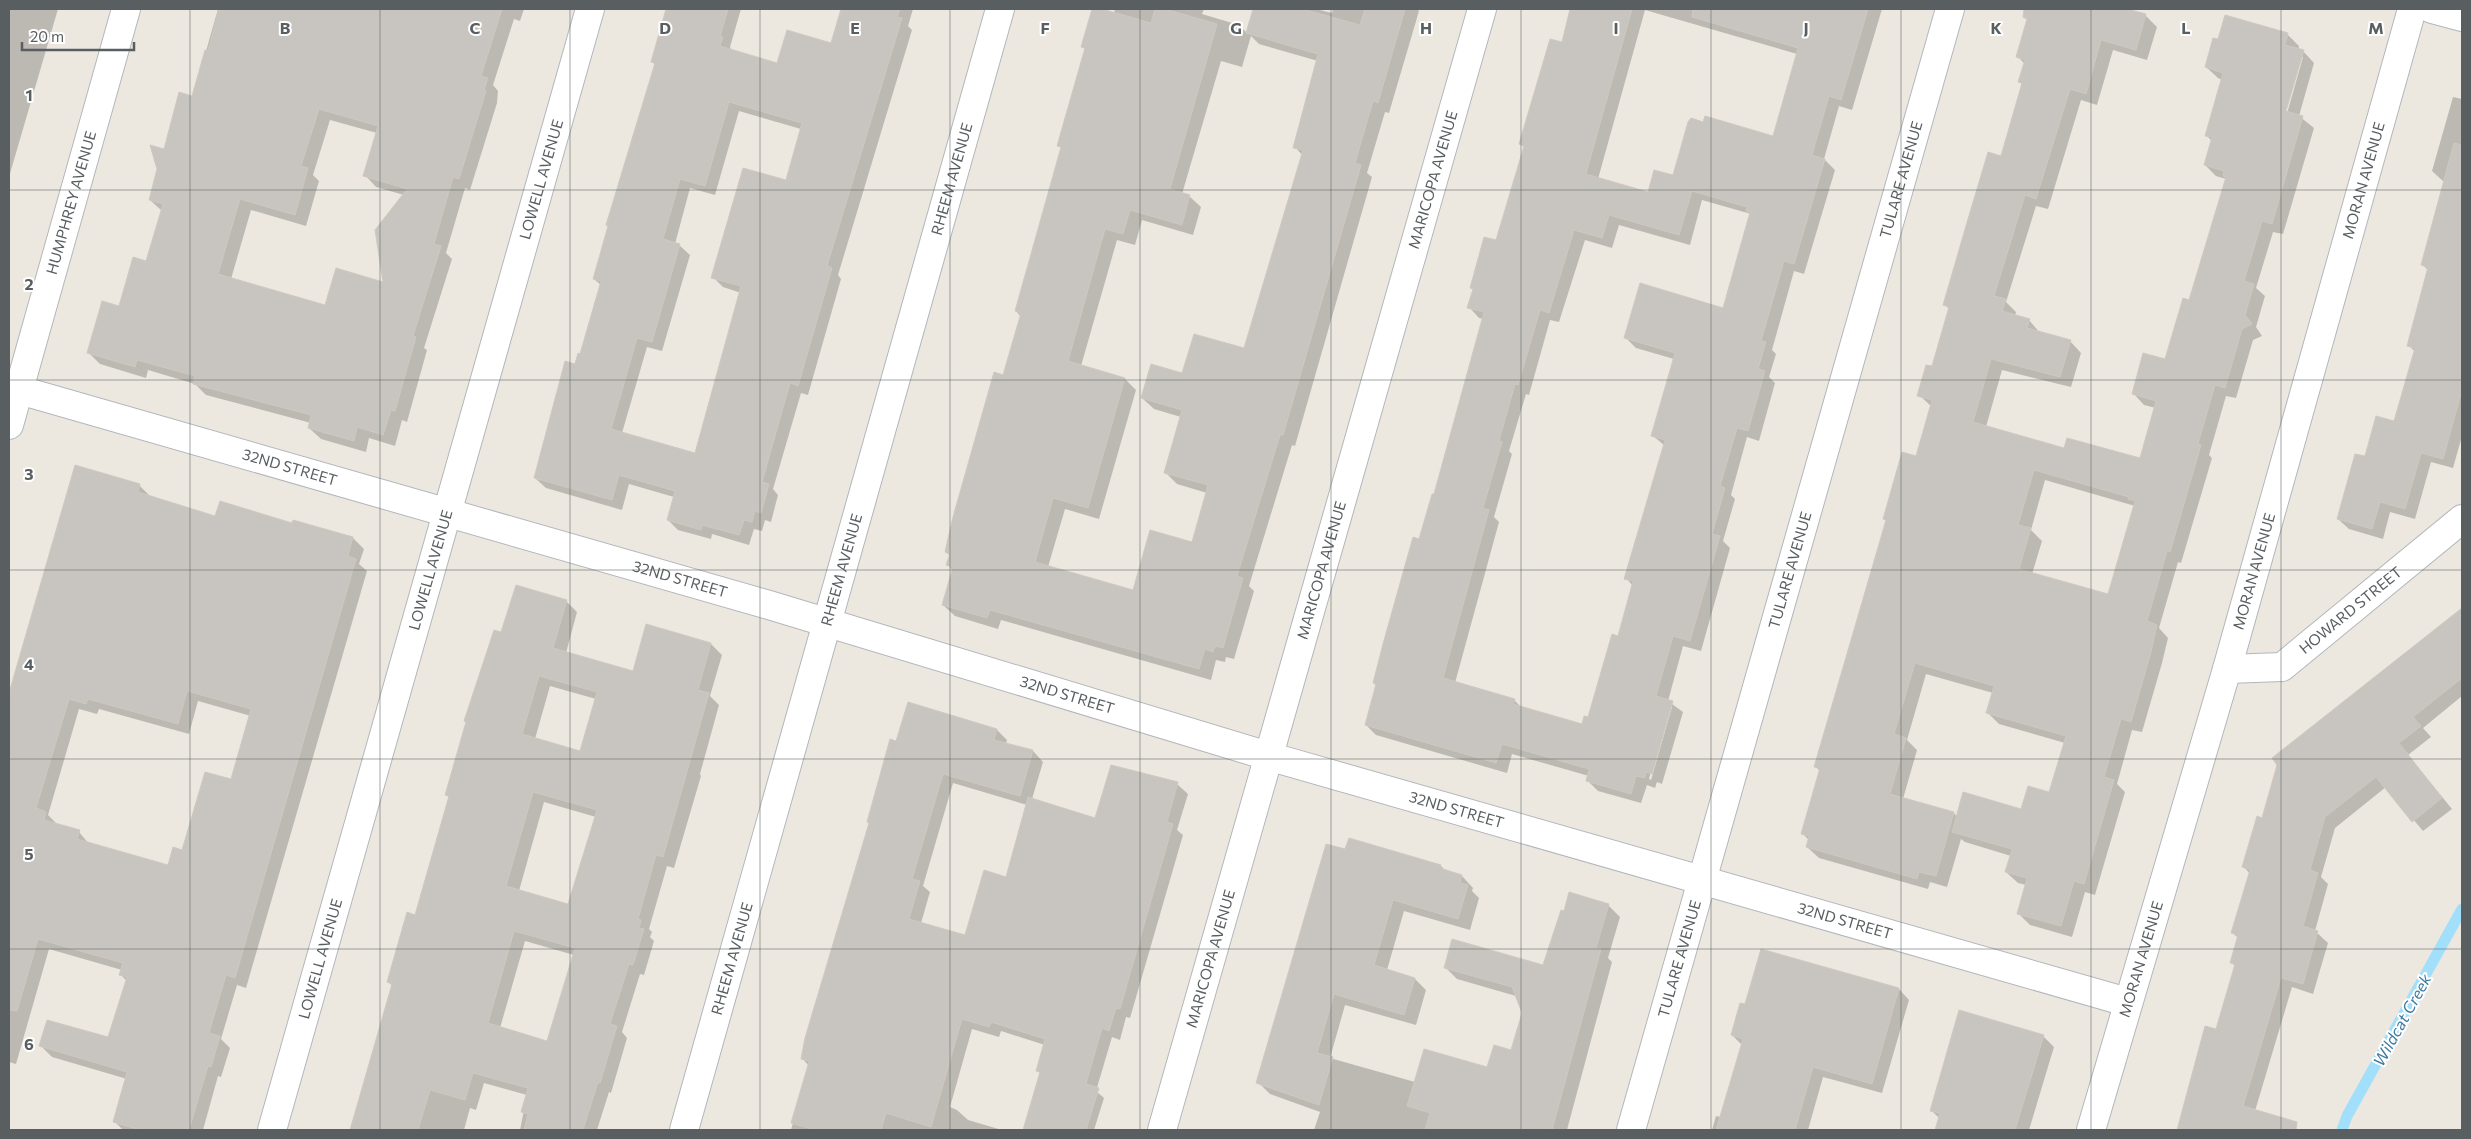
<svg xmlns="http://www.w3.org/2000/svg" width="2471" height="1139" viewBox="0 0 2471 1139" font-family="Commissioner,sans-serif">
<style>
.shadow{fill:#0003;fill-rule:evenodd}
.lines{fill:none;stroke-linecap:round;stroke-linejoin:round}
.stream{stroke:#a1dffb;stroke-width:11}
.building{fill:#c8c5c0;stroke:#d0c8bf;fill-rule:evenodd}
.street-casing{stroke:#b3b7bb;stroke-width:30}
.secondary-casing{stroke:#b2b7bb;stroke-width:30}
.street{stroke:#fff;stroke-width:28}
.secondary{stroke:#fff;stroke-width:28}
.grid{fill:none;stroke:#595e61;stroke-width:1;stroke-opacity:0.55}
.labels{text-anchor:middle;stroke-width:4;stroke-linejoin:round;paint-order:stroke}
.street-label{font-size:15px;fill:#595e61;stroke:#fff}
.water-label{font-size:16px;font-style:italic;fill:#3e7ca2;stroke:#fff}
.grid-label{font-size:16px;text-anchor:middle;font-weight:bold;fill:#595e61;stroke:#fff;stroke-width:4;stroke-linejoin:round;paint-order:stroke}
</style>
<rect width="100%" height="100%" fill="#ece8e0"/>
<path class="shadow" d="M9,9h49l-49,168z
M218,9h62l-3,12 74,21 9,-33h164l-4,12 -6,-2 -21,66 5,6 -1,12 -27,87 -5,-2 -19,65 6,6 -28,89 3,2 -20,72 -5,-2 -7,26 -26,-8 -3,14 -45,-13 -12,-11 2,-5 -105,-28 -11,-11 -47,-14 -2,8 -46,-14 -11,-11 31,-45 27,-45 15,-52 -12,-11 15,-50 28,-53zM330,120l47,13 -12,42 11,12 28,8 -20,88 -58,23 -95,-27 20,-69 55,16 13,-45 -6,-6z
M684,9h57l-11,38 2,4 46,13 54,-19 10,-36h71l-5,17 4,4 -74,245 3,4 -33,116 -7,-2 -28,96 5,6 -7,27 -6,-2 -3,11 -8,-2 -5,16 -37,-11 -1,5 -33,-9 -10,-10 6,-23 -45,-13 -7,26 -76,-22 -11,-10 46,-122 20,-71 -7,-6 39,-144h2l21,-70 -4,-3 27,-36zM739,111l62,18 -15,53 -73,95 10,10 18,6 -45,162 -74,-22 25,-86 15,4 28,-96 -11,-10 -4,-1 15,-56 25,7z
M1093,9l21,4 1,-4h89l-2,5 37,11 8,8 7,-24h62l16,4 1,-4h84l2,2 -30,102 -4,-1 -18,61 5,4 -77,269 -3,-1 -43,141 5,5 -20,68 -8,-2 -1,5 -9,-2 -5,20 -210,-60 -3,9 -43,-13 -12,-11 10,-34 -5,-6 2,-9 -4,-4 58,-175 17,-60 -5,-6 46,-163 -3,-3 27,-95 -3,-3zM1251,36l8,8 59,17 -23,86 7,8 -57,195 -62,25 -41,23 12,11 27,8 -16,55 12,12 30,9 -15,50 -58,49 -86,-25 17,-58 34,10 37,-129 -11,-11 -44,-13 36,-126 18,5 7,-25 51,15 8,-28 -12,-11 -7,-2 39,-133 21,6z
M1572,9h219l22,6 2,-6h67l-30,101 -13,-4 -15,53 11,11 -31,104 -10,-3 -22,79 4,4 -7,23 6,6 -16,58 -12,-4 -16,58 4,4 -12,42 7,7 -29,103 -18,-5 -15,55 15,11 -21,72 -5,-2 -2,6 -8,-3 -6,18 -43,-12 -11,-11 2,-4 -77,-22 -5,19 -131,-38 -10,-10 11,-39 -3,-3 61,-187 49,-177 -5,-1 -10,-11 5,-17 -3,-2 26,-46 27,-94 -3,-4 41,-100zM1645,10l152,44 -23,84 -100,39 -25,17 -51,-15zM1702,200l49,14 -28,96 -97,28 10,10 38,11 -22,76 13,11 -39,132 7,8 -15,52 -29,80 -6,7 -61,-17 -8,-8 -59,-17 44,-161 -5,-5 18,-63 -3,-3 17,-57 3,1 21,-75 9,2 26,-82 27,8 7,-23 71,20zM1670,707h2l-21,73 -2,-1z
M2031,9h91l23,6 12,12 -10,33 -34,-10 -16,55 -16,-5 -33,109 -12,-3 -30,96 10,10 -1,4 14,4 11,13 30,8 11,12 -10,34 -69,-17 -16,57 79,23 76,10 15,-52 -12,-3 -11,-12 33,-33 24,-59 36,-122 -10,-3 -11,-11 7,-24 -6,-6 16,-55 -4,-2 -12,-11 13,-26 7,-24 62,18 11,11 -1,4 5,1 11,12 -15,53 15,12 -31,106 -10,-2 -17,56 9,8 -9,31 6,9 -9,4 -17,58 -10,-2 -17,59 3,3 -31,105 -3,-1 -19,66 9,10 -6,25 -20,69 -10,-2 -15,54 8,8 -30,103 -10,-3 -13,45 -42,-12 -12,-12 8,-28 -8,-2 -12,-11 5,-16 -46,-14 -4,-3 -14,48 -17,-5 -2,7 -109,-31 -12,-11 2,-7 -7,-7 18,-62 -5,-5 72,-245 -2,-2 32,-62 15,-50 -13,-12 13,-27 17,-59 -4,-4 57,-147 21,-73 -3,-3 5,-18 -7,-7zM2301,57h2l-17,60h-3zM2045,480l90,26 -26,90 -77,-22 10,-33 -11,-11zM1926,674l67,19 -6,19 12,12 66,19 -15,51 -28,17 -65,6 -3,-4 -51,-14 14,-49 -10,-10z
M2453,97l9,2v337l-9,32 -22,-6 -16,57 -25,-7 -7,27 -34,-10 -11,-10 27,-61 30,-36 20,-70 -6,-7 19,-75 -6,-6 22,-82 -12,-11z
M76,467l63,18 11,11 66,21 77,7 60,14 11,11 -5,15 8,7 -121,417 -9,-3 -16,54 9,9 -9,29 -3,-1 -15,54h-80l-8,-8 12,-43 -75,-22 -11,-11 67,-7 19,-58 -7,-7 2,-4 -73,-21 -33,115 -7,-2v-362zM198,701l53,15 -19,65 -49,70 -14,15 -80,-22 -10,-12 -22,-8 -9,-9 31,-106 18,5 2,-5 90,25z
M566,601l11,11 -11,41 68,19 13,-46 64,18 11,11 -12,41 9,9 -19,69 1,2 -27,92 -7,-2 -18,63 3,3 -2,5 4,4 -10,34 -4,-1 -18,58 5,6 -16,55 -2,-1 -12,38h-77l7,-35 -43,-12 -8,27 -6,-2 -6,22h-112l41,-144 -5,-4 28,-66 34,-118 -4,-3 56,-162zM550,686l46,13 -15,54 -46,-14zM544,802l52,15 -27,88 -50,-14zM525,941l49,14 -26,88 -48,-15z
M2462,609v87l-39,32 8,9 -23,18 44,54 -29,22 -37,-44 -51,41 -14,49 7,7 -13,47 13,12 -15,51 -21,-7 -37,124 28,16v3h-105l28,-103 11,4 18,-65 -4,-4 7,-24 -5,-5 17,-59 -6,-7 19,-48 16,-54 -6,-7z
M997,730l10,10 -1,4 27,7 10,11 -11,37 64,21 81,-36 11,10 -11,36 6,5 -53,183 -4,-1 -6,23 -8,-3 -16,54 8,7 -10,32h-70l16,-57 -3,-3 8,-25 -44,-14 -2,6 -27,-8 -22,78 7,3 11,10 34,10h-211l18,-64 -7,-8 95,-315zM953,783l74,22 -20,73 -41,58 -45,-13 9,-31 -7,-6z
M1346,851l95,15 5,5 16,5 11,12 -1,3 7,7 -9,32 -66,-19 -17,59 28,9 11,11 -10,35 -71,-20 -15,53 85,24 73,-14 24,-16 11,-39 -7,-17 -59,-17 -12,-12h99l20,-55 44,-7 12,12 -12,41 4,4 -45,168h-253l6,-18 -50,-18 -12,-12z
M1899,989l10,11 -27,93 -59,-16 -15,53h-96l4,-14 5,1 21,-72 -10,-10z
M2043,1036l11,11 -25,83h-90l-2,-2 2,-10 -8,-8z"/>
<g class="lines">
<path class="stream" d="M2342,1130l5,-14 115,-207"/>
</g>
<path class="building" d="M219,9h283l-21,67 7,2 -4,12 2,1 -27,88 -6,-2 -19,67 7,2 -28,90 3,1 -21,74 -4,-1 -8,25 -26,-8 -3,14 -46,-13 3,-13 -118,-31 2,-8 -58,-16 -2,7 -48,-14 15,-52 17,5 14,-49 13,4 17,-57 -14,-4 8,-31 -7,-24 14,4 15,-57 13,4 13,-46 3,1zM319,109l59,17 -15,50 44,13 -32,41 8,52 -47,-14 -11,37 -107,-31 22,-75 55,16 13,-47 -7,-2z
M666,9h62l-8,28h3l-3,9 57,17 10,-33 44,13 10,-34h59l-3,8 5,1 -75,248 5,2 -34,118 -8,-3 -28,99 7,2 -8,29 -6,-2 -3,11 -8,-2 -5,15 -37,-10 -1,5 -34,-10 8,-29 -56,-16 -7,25 -78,-22 31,-117 10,3 3,-11 2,1 21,-73 -8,-2 15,-53 -2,-1 49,-162 -4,-1zM729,102l73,21 -16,57 -43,-12 -32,110 30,8 -46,167 -84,-24 26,-91 15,4 28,-98 -17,-5 17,-60 25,7z
M1092,9h10l49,14 4,-14h10l52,15 -47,165 20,6 -8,30 -52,-15 -7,24 -18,-5 -37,132 57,17 -37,130 -35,-10 -18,64 98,28 17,-60 42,12 16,-57 -44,-12 18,-63 -41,-12 10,-34 31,9 12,-39 50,14 59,-198 -10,-2 25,-94 -72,-21 7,-24h49l58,16 5,-16h40l-27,94 -5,-2 -18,62 6,2 -78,270h-3l-43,141 6,2 -20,70 -8,-2 -2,6 -8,-3 -6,20 -209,-59 -3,8 -45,-13 11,-38 -7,-2 4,-11 -5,-2 8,-35 41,-145 9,3 18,-62 -6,-2 46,-164 -4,-1 28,-98 -4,-1z
M1570,9h62l-46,165 62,18 6,-22 19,5 15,-53 3,-4 12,4 2,-6 68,20 25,-88 -106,-31 1,-8h175l-27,91 -12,-4 -17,59 13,4 -31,105 -10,-3 -23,80 5,1 -8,27 7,2 -17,60 -11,-3 -17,58 5,2 -13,46 8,2 -30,105 -17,-5 -17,60 17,5 -21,73 -6,-2 -1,6 -9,-2 -5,18 -45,-13 3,-12 -87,-25 -6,19 -131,-38 11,-41 -3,-1 10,-39 30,-107 6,2 13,-45h2l50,-182 -17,-4 6,-19 -3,-1 14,-51 12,3 28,-94 -5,-2 31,-105 12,3zM1692,191l55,16 -1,4 4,1 -27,96 -83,-25 -16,55 51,15 -24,83 14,4 -41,139 9,2 -15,55 -6,-2 -24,83 -4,-1 -2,8 -69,-20 2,-5 -72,-21 46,-168 -6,-2 19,-66 -3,-1 16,-57 3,1 22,-75 9,3 25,-83 28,8 7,-23 70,20z
M2024,9h103l19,5 -10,36 -35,-10 -15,54 -16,-5 -34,110 -11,-4 -31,101 12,3 -4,12 28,8 -3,9 44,12 -11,37 -69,-18 -18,63 91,26 3,-10 73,20 16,-57 -24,-7 11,-41 22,6 18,-61 6,2 37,-123 -3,-1 1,-5 -20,-6 8,-28 -7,-1 18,-63 -18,-6 8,-29 5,1 7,-24 63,18 -3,12 19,5 -18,61 17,5 -31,108 -10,-3 -18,60 10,3 -9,31 7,9 -10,5 -17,59 -10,-3 -17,59 3,1 -31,107 -3,-1 -20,70 10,4 -6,27 -20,70 -10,-3 -17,58 10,3 -30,104 -10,-3 -13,45 -44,-12 10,-36 -22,-6 7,-23 -60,-17 11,-40 58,17 7,-23 21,6 17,-56 -80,-23 8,-27 -79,-23 -21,71 12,4 -16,56 64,18 -18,64 -17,-4 -2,7 -111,-32 3,-11 -8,-2 19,-66 -6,-1 72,-247 -3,-1 19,-67 14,4 16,-56 -15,-4 9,-31 6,1 17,-59 -6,-2 25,-86 20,-67 13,4 21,-73 -4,-1 7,-22 -9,-3 11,-38 -4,-2zM2034,470l95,27 -1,2 7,2 -27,93 -89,-25 12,-41 -13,-3z
M2454,143l8,2v245l-19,69 -22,-6 -16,56 -25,-7 -8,27 -35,-10 18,-65 10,2 11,-40 18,5 21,-73 -8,-2 21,-79 -7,-2z
M75,465l65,19 -2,8 77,24 5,-15 72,22 1,-3 60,17 -5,19 8,3 -121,419 -9,-3 -17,58 11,3 -9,31 -3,-1 -19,64h-49l-27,-8 14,-50 -88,-26 8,-26 61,17 19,-60 -8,-2 4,-12 -85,-24 -21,72 -8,-1v-317zM187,691l64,18 -20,70 -26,-7 -23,78 -9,-3 -5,18 -91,-26 3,-9 -36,-10 2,-8 -10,-4 33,-109 17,5 2,-5 90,25z
M516,585l51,15 -14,48 80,23 13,-47 65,19 -13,47 11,3 -46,164 -7,-2 -18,64 3,1 -2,8 5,1 -11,36 -4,-1 -19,60 7,2 -17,57 -2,-1 -15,48h-59l4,-16 -7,-2 7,-24 -55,-15 -8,27 -35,-10 -12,40h-68l42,-146 -5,-2 20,-70 8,3 34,-119 -4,-1 21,-73 -2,-1 30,-91 7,2zM539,676l58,16 -17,59 -58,-17zM533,792l64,18 -29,94 -62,-18zM514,931l61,17 -28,93 -59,-18z
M2462,608v70l-49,39 8,9 -22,17 43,55 -30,24 -36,-45 -51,40 -15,53 8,3 -15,53 15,5 -15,53 -22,-6 -38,128 54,16 -1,8h-119l28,-104 11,3 19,-65 -5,-1 8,-28 -7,-2 19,-63 -8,-3 15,-51 5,2 15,-53 -5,-7z
M908,702l89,27 -3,11 39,10 -13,46 -77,-22 -31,105 8,2 -11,38 56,16 19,-65 22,7 22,-80 67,21 16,-53 67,17 -11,40 6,2 -53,185 -4,-1 -7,23 -7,-3 -16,56 13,4 -13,42h-63l17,-58 -4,-1 9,-32 -54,-17 -2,5 -27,-8 -31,108 -45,-14 -5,17h-66l-24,-7 17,-58 1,-4 -8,-2 4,-21 64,-215 -2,-1 23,-83 6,2z
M1349,838l92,27 -1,3 22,7 -2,8 8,2 -10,34 -65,-19 -19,65 41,13 -11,37 -70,-21 -17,59 16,4 -14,48 -63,-22 70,-239 19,5z
M1569,892l40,12 -13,44 5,1 -49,181h-127l5,-17 -23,-7 17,-57 63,18 7,-22 17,5 11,-37 -10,-26 -68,-19 8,-29 91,26 18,-55 3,1z
M1761,949l138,39 -27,96 -59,-17 -18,63h-79l27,-91 -12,-4 9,-32 5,1z
M1959,1010l85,25 -29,95h-80l5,-17 -10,-2z"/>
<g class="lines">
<g class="street-casing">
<g id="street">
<path id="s1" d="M9,387l760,218 499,151 859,246"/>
<path id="s2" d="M9,425l117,-416"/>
<path id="s3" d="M2227,669l55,-2 180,-148"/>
<path id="s4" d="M272,1130l318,-1121"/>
<path id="s5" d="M1162,1130l320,-1121"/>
<path id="s6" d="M1631,1130l319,-1121"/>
<path id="s7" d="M2091,1130l136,-461 185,-660"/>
</g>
</g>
<g class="secondary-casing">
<g id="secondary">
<path d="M2432,9l30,8"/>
<path id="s8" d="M684,1130l316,-1121"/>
</g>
</g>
<use href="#street" class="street"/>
<use href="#secondary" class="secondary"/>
</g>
<path class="grid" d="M190,9v1121M380,9v1121M570,9v1121M760,9v1121M950,9v1121M1140,9v1121M1331,9v1121M1521,9v1121M1711,9v1121M1901,9v1121M2091,9v1121M2281,9v1121M9,190h2453M9,380h2453M9,570h2453M9,759h2453M9,949h2453"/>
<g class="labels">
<g class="street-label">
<text dy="5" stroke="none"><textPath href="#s4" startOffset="988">LOWELL AVENUE</textPath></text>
<text dy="5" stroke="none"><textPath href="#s8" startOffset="988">RHEEM AVENUE</textPath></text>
<text dy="5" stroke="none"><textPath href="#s5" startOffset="988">MARICOPA AVENUE</textPath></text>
<text dy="5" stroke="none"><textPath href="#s6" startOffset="988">TULARE AVENUE</textPath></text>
<text dy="5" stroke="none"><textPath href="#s7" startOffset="988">MORAN AVENUE</textPath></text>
<text dy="5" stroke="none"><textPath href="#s2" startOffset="231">HUMPHREY AVENUE</textPath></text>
<text dy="5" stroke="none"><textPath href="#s1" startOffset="292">32ND STREET</textPath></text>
<text dy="5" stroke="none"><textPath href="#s8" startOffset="582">RHEEM AVENUE</textPath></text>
<text dy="5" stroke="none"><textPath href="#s5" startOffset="582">MARICOPA AVENUE</textPath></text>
<text dy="5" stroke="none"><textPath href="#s6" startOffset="582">TULARE AVENUE</textPath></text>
<text dy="5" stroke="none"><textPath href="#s4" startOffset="582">LOWELL AVENUE</textPath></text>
<text dy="5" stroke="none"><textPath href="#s7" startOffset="582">MORAN AVENUE</textPath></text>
<text dy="5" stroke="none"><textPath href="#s1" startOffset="698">32ND STREET</textPath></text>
<text dy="5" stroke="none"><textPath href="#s3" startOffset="144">HOWARD STREET</textPath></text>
<text dy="5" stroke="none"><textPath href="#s1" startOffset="1102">32ND STREET</textPath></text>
<text dy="5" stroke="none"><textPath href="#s1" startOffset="1508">32ND STREET</textPath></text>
<text dy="5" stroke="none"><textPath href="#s1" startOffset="1912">32ND STREET</textPath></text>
<text dy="5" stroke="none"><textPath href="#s4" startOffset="178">LOWELL AVENUE</textPath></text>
<text dy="5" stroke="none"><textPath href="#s8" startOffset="178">RHEEM AVENUE</textPath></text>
<text dy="5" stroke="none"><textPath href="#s5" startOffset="178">MARICOPA AVENUE</textPath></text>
<text dy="5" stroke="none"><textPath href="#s6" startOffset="178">TULARE AVENUE</textPath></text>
<text dy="5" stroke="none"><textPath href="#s7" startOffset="178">MORAN AVENUE</textPath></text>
</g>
<g class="water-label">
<text transform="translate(2402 1020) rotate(-61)" y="6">Wildcat Creek</text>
</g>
</g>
<g class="grid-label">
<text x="285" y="34">B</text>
<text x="475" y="34">C</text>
<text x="665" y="34">D</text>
<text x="855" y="34">E</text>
<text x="1045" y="34">F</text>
<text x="1236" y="34">G</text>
<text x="1426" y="34">H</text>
<text x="1616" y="34">I</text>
<text x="1806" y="34">J</text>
<text x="1996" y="34">K</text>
<text x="2186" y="34">L</text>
<text x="2376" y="34">M</text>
<text x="29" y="101">1</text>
<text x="29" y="290">2</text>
<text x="29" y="480">3</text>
<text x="29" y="670">4</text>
<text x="29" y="860">5</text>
<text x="29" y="1050">6</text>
</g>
<rect width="2471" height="1139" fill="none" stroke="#595e61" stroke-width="20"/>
<path d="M22 42v8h112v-8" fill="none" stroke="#595e61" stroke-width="2.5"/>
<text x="30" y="42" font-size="15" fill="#595e61" stroke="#ffffff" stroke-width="4" paint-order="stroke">20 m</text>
</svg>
